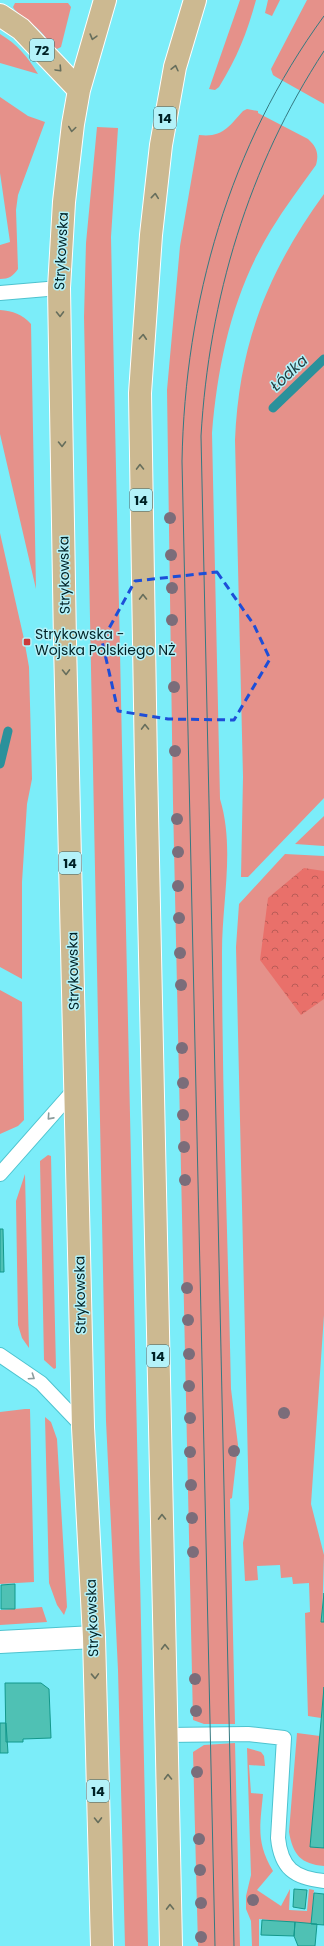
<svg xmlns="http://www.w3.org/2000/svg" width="324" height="1946" viewBox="0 0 324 1946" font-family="Poppins,sans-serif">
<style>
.green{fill:#e5918a}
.forest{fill:url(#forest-crowns)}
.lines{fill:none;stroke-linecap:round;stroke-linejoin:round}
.stream{stroke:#2b919b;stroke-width:9}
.building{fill:#4fc1b4;stroke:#13988c}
.service-casing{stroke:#4ec3cf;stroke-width:16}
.minor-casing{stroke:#4ec3cf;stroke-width:24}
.primary-casing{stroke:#fff;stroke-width:24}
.service{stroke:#fff;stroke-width:14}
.minor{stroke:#fff;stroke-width:22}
.primary{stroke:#ccb991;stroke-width:22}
.tram{stroke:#357981;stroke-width:1}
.tree{fill:#7b6d7a}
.oneway{stroke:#666e5c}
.oneway2{stroke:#8c9c9d}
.marked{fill:none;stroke:#1d4ed8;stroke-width:3;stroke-dasharray:8 5;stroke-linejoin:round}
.poi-dot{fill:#c93a3b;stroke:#b4f2f9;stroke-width:1.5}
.labels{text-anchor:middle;stroke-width:3;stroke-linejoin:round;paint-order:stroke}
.shield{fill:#b4f2f9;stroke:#366065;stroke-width:1}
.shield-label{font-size:13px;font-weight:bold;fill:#002226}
.street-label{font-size:14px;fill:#002226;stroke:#b4f2f9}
.poi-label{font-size:14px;fill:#002226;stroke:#b4f2f9;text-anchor:start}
.water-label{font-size:15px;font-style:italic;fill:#213f43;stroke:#b4f2f9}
</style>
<defs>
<pattern id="forest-crowns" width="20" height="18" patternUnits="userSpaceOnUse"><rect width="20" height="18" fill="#e9706a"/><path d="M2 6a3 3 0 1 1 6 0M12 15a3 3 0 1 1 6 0" fill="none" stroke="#ba5c57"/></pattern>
</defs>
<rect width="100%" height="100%" fill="#7bedf9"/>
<path class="green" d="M240,0h16c-9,33 -19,58 -37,87l-4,3 -6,-1z
M268,0h12l-8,16 -7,-3z
M307,0h17v104l-48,-27 -3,-2 -2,-6z
M15,3h53l3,4 -10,40 -4,2c-8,-4 -11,-13 -18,-19 -6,-7 -23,-16 -26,-23z
M0,34c17,10 28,23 38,40l-38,-11z
M0,97l28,19 17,6 -27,73 -2,15 2,59c-5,7 -9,10 -18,10v-34l10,-3 -10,-69z
M247,109l11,2v2l50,26c9,8 11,15 8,26 -15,21 -31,42 -45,65 -38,62 -53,131 -59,203l8,366c15,49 2,102 2,153 0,145 6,291 9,437l7,56 -6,53 -2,1 5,225h-31l-11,-4 -20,-917 -6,-413 13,-144 19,-111c24,3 30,-9 44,-24z
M97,127l21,1 -7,109 37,1709h-23l-7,-276 -12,-249 -22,-1104 2,-74z
M324,194v604l-76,79h-7l2,-100 -8,-337c4,-96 33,-169 89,-246z
M0,310c13,1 22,4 31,14l5,265 -36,-155z
M0,533l24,106 5,28 3,112 -5,25 -5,78v97l-22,-12z
M324,816v30l-29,-2z
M285,854l39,2v459l-13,189 13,51 -2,67h2v65l-3,31 -13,-2 -3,-103 5,-1 -1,-29 -16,1 -1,-7 -11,1 -1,-13 -23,1 1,14 -13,1 -2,-38 6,-34 -13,-562 3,-43z
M0,990l22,12 2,118 -6,6 -18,8z
M48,1155l3,1 5,212 -2,1 -10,-9 -4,-199z
M25,1174l4,174 -7,-10 -4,-13 -2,-124z
M25,1409h5l4,173 -34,2v-172z
M45,1417l6,5 6,17 10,168 -3,8 -7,-10 -8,-22z
M42,1607l5,15 -47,3v-15z
M297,1733l23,3 -10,110 14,2v18c-23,-2 -31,-11 -35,-34z
M235,1743l5,203h-42l-5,-194 11,-7z
M247,1748l14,4 3,4 1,10 -16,-1 2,28 12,1c-3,33 -7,48 10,77l-16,19 24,16 9,-17 -1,21 18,1 2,-22 5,1 -3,34 -52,-5v27h-7l-1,-25 -5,-12v-13l5,-21z"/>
<path class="forest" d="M304,868l20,3v128l-23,16 -41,-55 8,-62z"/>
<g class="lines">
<path class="stream" d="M273,408l51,-49
M0,764l8,-33"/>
</g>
<path class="building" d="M0,1229h3l1,43h-4z
M15,1584v25h-14v-24z
M324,1593v29h-3z
M5,1683h36l8,6 2,49 -28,1v3h-17z
M324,1687v161l-14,-1z
M0,1723h6l2,30h-8z
M294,1889l13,1 -2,19 -12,-2z
M314,1893l10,1v31l-13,-1z
M262,1920l33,2 -1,14 -33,-1z
M295,1922l22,2 -2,22h-17l-4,-10z"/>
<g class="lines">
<g class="service-casing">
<path id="service" d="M0,293l59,-5
M0,1174l76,-86
M0,1355l41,28 42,44
M167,1735l81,-1 36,4 -6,100c3,30 16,40 46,43"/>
</g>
<g class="minor-casing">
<path id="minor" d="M0,1642l94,-5"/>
</g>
<g class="primary-casing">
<path id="primary" d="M0,15l21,14 58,61
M102,1946l-8,-309 -11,-210 -18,-785 -6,-354 5,-86 9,-78 6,-34 26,-90
M171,1946l-25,-1180 -6,-373 11,-158 10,-90 14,-78 20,-67"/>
</g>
<use href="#service" class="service"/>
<use href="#minor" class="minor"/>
<use href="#primary" class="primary"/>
<path class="tram" d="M215,1946l-33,-1485c3,-159 47,-315 142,-445
M234,1946l-33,-1510c8,-137 47,-269 123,-385"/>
</g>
<g class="tree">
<circle cx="170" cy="518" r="6"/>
<circle cx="171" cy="555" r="6"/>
<circle cx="172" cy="588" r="6"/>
<circle cx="172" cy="620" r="6"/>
<circle cx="174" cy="687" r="6"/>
<circle cx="175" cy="751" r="6"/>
<circle cx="177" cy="819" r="6"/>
<circle cx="178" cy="852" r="6"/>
<circle cx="178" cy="886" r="6"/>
<circle cx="179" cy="918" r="6"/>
<circle cx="180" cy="953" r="6"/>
<circle cx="181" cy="985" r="6"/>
<circle cx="182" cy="1048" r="6"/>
<circle cx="183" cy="1083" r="6"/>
<circle cx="183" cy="1115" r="6"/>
<circle cx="184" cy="1147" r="6"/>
<circle cx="185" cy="1180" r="6"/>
<circle cx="187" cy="1288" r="6"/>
<circle cx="188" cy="1320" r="6"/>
<circle cx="189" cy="1354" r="6"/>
<circle cx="189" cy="1386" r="6"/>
<circle cx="284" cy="1413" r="6"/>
<circle cx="190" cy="1418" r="6"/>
<circle cx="234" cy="1451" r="6"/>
<circle cx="190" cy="1452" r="6"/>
<circle cx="191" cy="1485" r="6"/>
<circle cx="192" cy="1518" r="6"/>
<circle cx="193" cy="1552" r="6"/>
<circle cx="195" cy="1679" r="6"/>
<circle cx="196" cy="1711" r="6"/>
<circle cx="197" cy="1772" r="6"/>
<circle cx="199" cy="1839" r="6"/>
<circle cx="200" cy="1870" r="6"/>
<circle cx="253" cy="1900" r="6"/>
<circle cx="201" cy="1903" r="6"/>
<circle cx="201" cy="1937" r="6"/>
</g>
<defs><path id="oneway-chevron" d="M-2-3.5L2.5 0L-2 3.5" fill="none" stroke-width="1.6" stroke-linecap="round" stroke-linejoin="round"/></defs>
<g class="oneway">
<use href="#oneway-chevron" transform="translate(93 37) rotate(106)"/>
<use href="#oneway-chevron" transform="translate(175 68) rotate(-77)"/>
<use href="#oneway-chevron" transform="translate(59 69) rotate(47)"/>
<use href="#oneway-chevron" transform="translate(72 129) rotate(98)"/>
<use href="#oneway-chevron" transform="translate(155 196) rotate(-84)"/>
<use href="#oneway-chevron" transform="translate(60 314) rotate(89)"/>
<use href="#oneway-chevron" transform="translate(143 337) rotate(-86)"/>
<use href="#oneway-chevron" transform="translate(62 444) rotate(89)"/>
<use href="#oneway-chevron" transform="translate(140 467) rotate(-91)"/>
<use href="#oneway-chevron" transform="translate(143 597) rotate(-91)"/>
<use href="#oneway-chevron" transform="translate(66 672) rotate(89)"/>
<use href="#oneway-chevron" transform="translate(145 727) rotate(-91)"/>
<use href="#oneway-chevron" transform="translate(162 1517) rotate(-91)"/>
<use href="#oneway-chevron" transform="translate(165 1647) rotate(-91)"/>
<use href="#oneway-chevron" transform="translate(95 1676) rotate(88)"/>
<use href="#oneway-chevron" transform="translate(168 1777) rotate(-91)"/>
<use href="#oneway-chevron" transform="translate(98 1820) rotate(89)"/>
<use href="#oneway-chevron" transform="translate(170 1907) rotate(-91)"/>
</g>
<g class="oneway2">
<use href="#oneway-chevron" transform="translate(50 1117) rotate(132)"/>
<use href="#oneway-chevron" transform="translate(32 1377) rotate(34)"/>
</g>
<path class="marked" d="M217,572l37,53 16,34 -36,61 -66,-1 -50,-8 -16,-70 33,-60z"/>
<rect class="poi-dot" x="23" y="638" width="8" height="8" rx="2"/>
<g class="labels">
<g class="shield">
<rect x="30" y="39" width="24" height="22" rx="3"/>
<rect x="154" y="107" width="22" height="22" rx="3"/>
<rect x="130" y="489" width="22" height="22" rx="3"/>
<rect x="59" y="852" width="22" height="22" rx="3"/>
<rect x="147" y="1345" width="22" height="22" rx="3"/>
<rect x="87" y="1780" width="22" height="22" rx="3"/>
</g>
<g class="shield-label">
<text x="42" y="55">72</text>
<text x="165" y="123">14</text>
<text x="141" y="505">14</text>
<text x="70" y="868">14</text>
<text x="158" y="1361">14</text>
<text x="98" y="1796">14</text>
</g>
<g class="street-label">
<text transform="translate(61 251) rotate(-87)" y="5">Strykowska</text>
<text transform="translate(64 575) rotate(-91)" y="5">Strykowska</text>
<text transform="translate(73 971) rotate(-91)" y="5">Strykowska</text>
<text transform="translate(80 1295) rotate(-91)" y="5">Strykowska</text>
<text transform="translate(92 1618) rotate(-92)" y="5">Strykowska</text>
</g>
<g class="poi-label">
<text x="35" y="639">Strykowska -<tspan x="35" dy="16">Wojska Polskiego NŻ</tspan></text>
</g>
<g class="water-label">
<text transform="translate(289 373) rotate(-43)" y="5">Łódka</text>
</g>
</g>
</svg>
